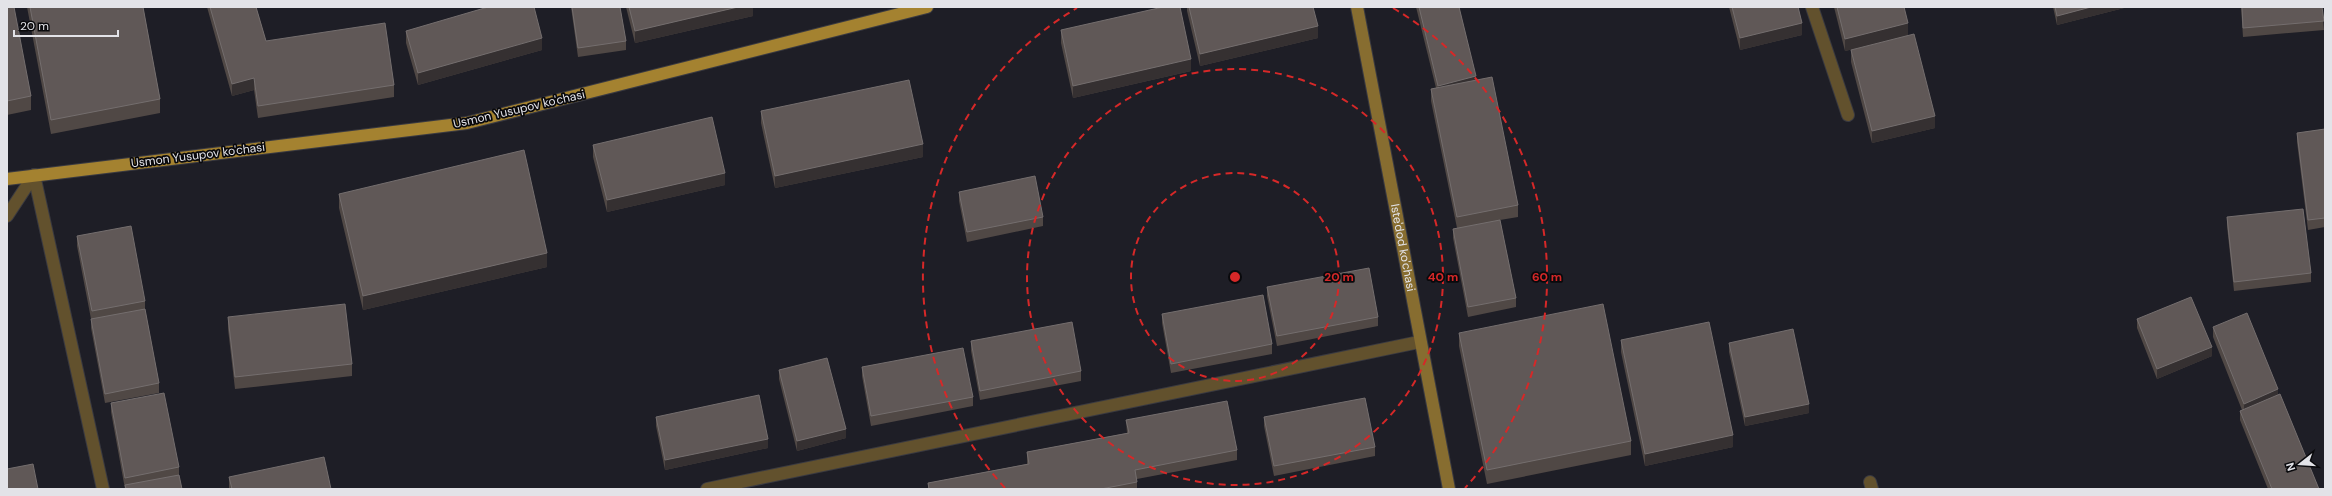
<svg xmlns="http://www.w3.org/2000/svg" width="2332" height="496" viewBox="0 0 2332 496" font-family="'DM Sans',sans-serif">
<style>
.lines{fill:none;stroke-linecap:round;stroke-linejoin:round}
.lane-casing{stroke:#3a3a41;stroke-width:14}
.street-casing{stroke:#3a3a41;stroke-width:14}
.secondary-casing{stroke:#3a3a41;stroke-width:14}
.primary-casing{stroke:#3a3a41;stroke-width:14}
.lane{stroke:#62512d;stroke-width:12}
.street{stroke:#62512d;stroke-width:12}
.secondary{stroke:#876d30;stroke-width:12}
.primary{stroke:#a48230;stroke-width:12}
.wall{fill:#504845}
.shaded-wall{fill:#353031}
.building{fill:#605857;stroke:#746e6e}
.ring{fill:none;stroke:#d62828;stroke-width:2;stroke-dasharray:7 5}
.labels{text-anchor:middle;stroke-width:3.5;stroke-linejoin:round;paint-order:stroke}
.street-label{font-size:12px;fill:#e3e3e8;stroke:#09090c}
.centre{fill:#d62828;stroke:#09090c;stroke-width:2}
.ring-label{font-size:12px;text-anchor:middle;font-weight:bold;fill:#d62828;stroke:#09090c;stroke-width:3.5;stroke-linejoin:round;paint-order:stroke}
</style>
<rect width="100%" height="100%" fill="#1e1e26"/>
<g class="lines">
<g class="lane-casing">
<path id="lane" d="M7,216l27,-41"/>
</g>
<g class="street-casing">
<path id="street" d="M1812,7l36,108
M34,175l69,314
M1870,482l2,7
M707,489l712,-147"/>
</g>
<g class="secondary-casing">
<g id="secondary">
<path id="s1" d="M1357,7l92,482"/>
</g>
</g>
<g class="primary-casing">
<path id="primary" d="M7,179l460,-56 460,-116"/>
</g>
<use href="#lane" class="lane"/>
<use href="#street" class="street"/>
<use href="#secondary" class="secondary"/>
<use href="#primary" class="primary"/>
</g>
<path class="wall" d="M7,7l24,89v14l-24,5z
M27,7h116l17,92v14l-109,21z
M207,7h49l10,34 128,44v12l-136,21 -4,-28 -22,6z
M571,7h49l6,34v9l-48,7z
M626,7h127v9l-118,27z
M1187,7h126l5,31 -118,28 -13,-55z
M1416,7h43l17,73 42,125v12l-18,3 16,78v9l-48,10 -15,-79v-9l4,-1 -26,-127v-12l5,-1z
M1729,7h69l4,28 -62,15z
M1834,7h70l4,29 -63,15z
M2053,7h75l-71,18z
M2241,7h81l2,23 -81,7z
M1061,30l130,41 -118,27 -12,-55z
M406,31l136,19 -124,35 -12,-42z
M1851,50l84,78 -63,15 -21,-81z
M761,111l162,46 -148,31 -14,-65z
M2325,129v98l-17,3 -11,-88v-9z
M593,145l132,40 -118,27 -14,-55z
M959,192l84,25v9l-76,16 -8,-41z
M339,194l208,73 -184,43 -24,-102z
M2227,217l84,56v9l-77,9 -7,-65z
M77,236l68,65v8l14,74v10l-54,10 -14,-75v-9l-14,-73z
M1267,287l111,30v9l-101,20 -10,-50z
M1162,314l110,30v10l-101,19 -9,-50z
M228,317l124,47v12l-117,13 -7,-60z
M2137,319l75,37 -55,23 -20,-51z
M2213,327l65,68 41,94h-51l-28,-69v-9l2,-1 -29,-73z
M1459,333l172,108v14l-144,29 -28,-138z
M1621,340l112,107 -88,19 -24,-114z
M971,341l110,30v10l-101,19 -9,-49z
M1729,343l80,70 -64,13 -16,-74z
M862,367l111,30v9l-102,20 -9,-50z
M779,370l67,68 -49,13 -18,-72z
M111,403l68,64v8l3,14h-57l-14,-77z
M656,417l112,31 -103,22 -9,-44z
M1264,417l111,30v9l-101,20 -10,-50z
M1126,420l111,30v10l-100,19v10h-209v-6l99,-19v-12l100,-19z
M229,477l102,12h-102z"/>
<path class="shaded-wall" d="M738,7h15v9l-118,27v-12z
M2091,7h37l-71,18v-9z
M1802,23v12l-62,15v-12z
M1908,23v13l-63,15v-12z
M1318,26v12l-118,28v-12z
M542,38v12l-124,35v-12z
M1191,59v12l-118,27v-12z
M1476,76v13l-38,9v-12z
M254,78v12l-22,6v-12z
M1935,116v12l-63,15v-12z
M923,144v13l-148,31v-12z
M725,173v12l-118,27v-12z
M547,253v14l-184,43v-14z
M2212,347v9l-55,23v-10z
M2278,389v10l-34,14v-9z
M1809,404v9l-64,13v-9z
M846,429v9l-49,13v-10z
M1733,435v12l-88,19v-12z
M768,439v9l-103,22v-10z"/>
<path class="building" d="M7,7h7l17,89 -24,5z
M30,7h113l17,92 -109,21z
M210,7h46l10,34 119,-18 9,62 -136,21 -4,-28 -22,6z
M488,7h46l8,31 -124,35 -12,-42z
M572,7h48l6,34 -48,7z
M629,7h109l-103,24z
M1163,7h17l11,52 -118,27 -12,-56z
M1189,7h124l5,19 -118,28z
M1419,7h40l17,69 -38,10z
M1732,7h66l4,16 -62,15z
M1837,7h67l4,16 -63,16z
M2055,7h36l-34,9z
M2242,7h80l2,14 -81,7z
M1914,34l21,82 -63,15 -21,-81z
M1492,77l26,128 -61,12 -26,-128z
M909,80l14,64 -148,32 -14,-65z
M712,117l13,56 -118,27 -14,-55z
M2325,129v89l-17,2 -11,-87z
M524,150l23,103 -184,43 -24,-102z
M1035,176l8,41 -76,15 -8,-40z
M2303,209l8,64 -77,9 -7,-65z
M1500,220l16,78 -48,9 -15,-78z
M131,226l14,75 -53,10 -15,-75z
M1369,268l9,49 -101,19 -10,-49z
M1263,295l9,49 -101,20 -9,-50z
M2191,297l21,50 -55,22 -20,-50z
M345,304l7,60 -117,13 -7,-60z
M1603,304l28,137 -144,29 -28,-137z
M145,309l14,74 -54,11 -14,-75z
M2247,313l31,76 -34,15 -31,-77z
M1072,322l9,49 -101,20 -9,-50z
M1709,322l24,113 -88,19 -24,-114z
M1793,329l16,75 -64,13 -16,-74z
M963,348l10,49 -102,19 -9,-49z
M827,358l19,71 -49,12 -18,-71z
M164,393l15,74 -54,11 -14,-75z
M2280,394l39,95h-47l-32,-78z
M759,395l9,44 -103,21 -9,-43z
M1365,398l10,49 -101,19 -10,-49z
M1227,401l10,49 -102,20 2,12 -36,7h-172l-1,-6 101,-19 -2,-12 102,-19 -3,-13z
M324,457l7,32h-99l-3,-12z
M33,464l5,25h-31v-20z
M179,475l3,14h-56l-1,-4z"/>
<g class="ring">
<circle cx="1235" cy="277" r="104"/>
<circle cx="1235" cy="277" r="208"/>
<path d="M1005 488A312 312 0 0 1 1077 8M1393 8A312 312 0 0 1 1465 488"/>
</g>
<g class="labels">
<g class="street-label">
<text transform="translate(519 109) rotate(-13)" y="4">Usmon Yusupov ko'chasi</text>
<text transform="translate(198 155) rotate(-7)" y="4">Usmon Yusupov ko'chasi</text>
<text dy="4" stroke="none"><textPath href="#s1" startOffset="245">Iste'dod ko'chasi</textPath></text>
</g>
</g>
<circle cx="1235" cy="277" r="6" class="centre"/>
<g class="ring-label">
<text x="1339" y="281">20 m</text>
<text x="1443" y="281">40 m</text>
<text x="1547" y="281">60 m</text>
</g>
<rect width="2332" height="496" fill="none" stroke="#e3e3e8" stroke-width="16"/>
<g transform="translate(2300 464) rotate(253)" stroke="#09090c" stroke-width="3" paint-order="stroke">
<path d="M0-3L7 15L0 10L-7 15Z" fill="#e3e3e8"/>
<text y="-6" font-size="11" font-weight="bold" text-anchor="middle" fill="#e3e3e8">N</text>
</g>
<path d="M14 30v6h104v-6" fill="none" stroke="#e3e3e8" stroke-width="2"/>
<text x="20" y="30" font-size="12" fill="#e3e3e8" stroke="#09090c" stroke-width="3" paint-order="stroke">20 m</text>
</svg>
